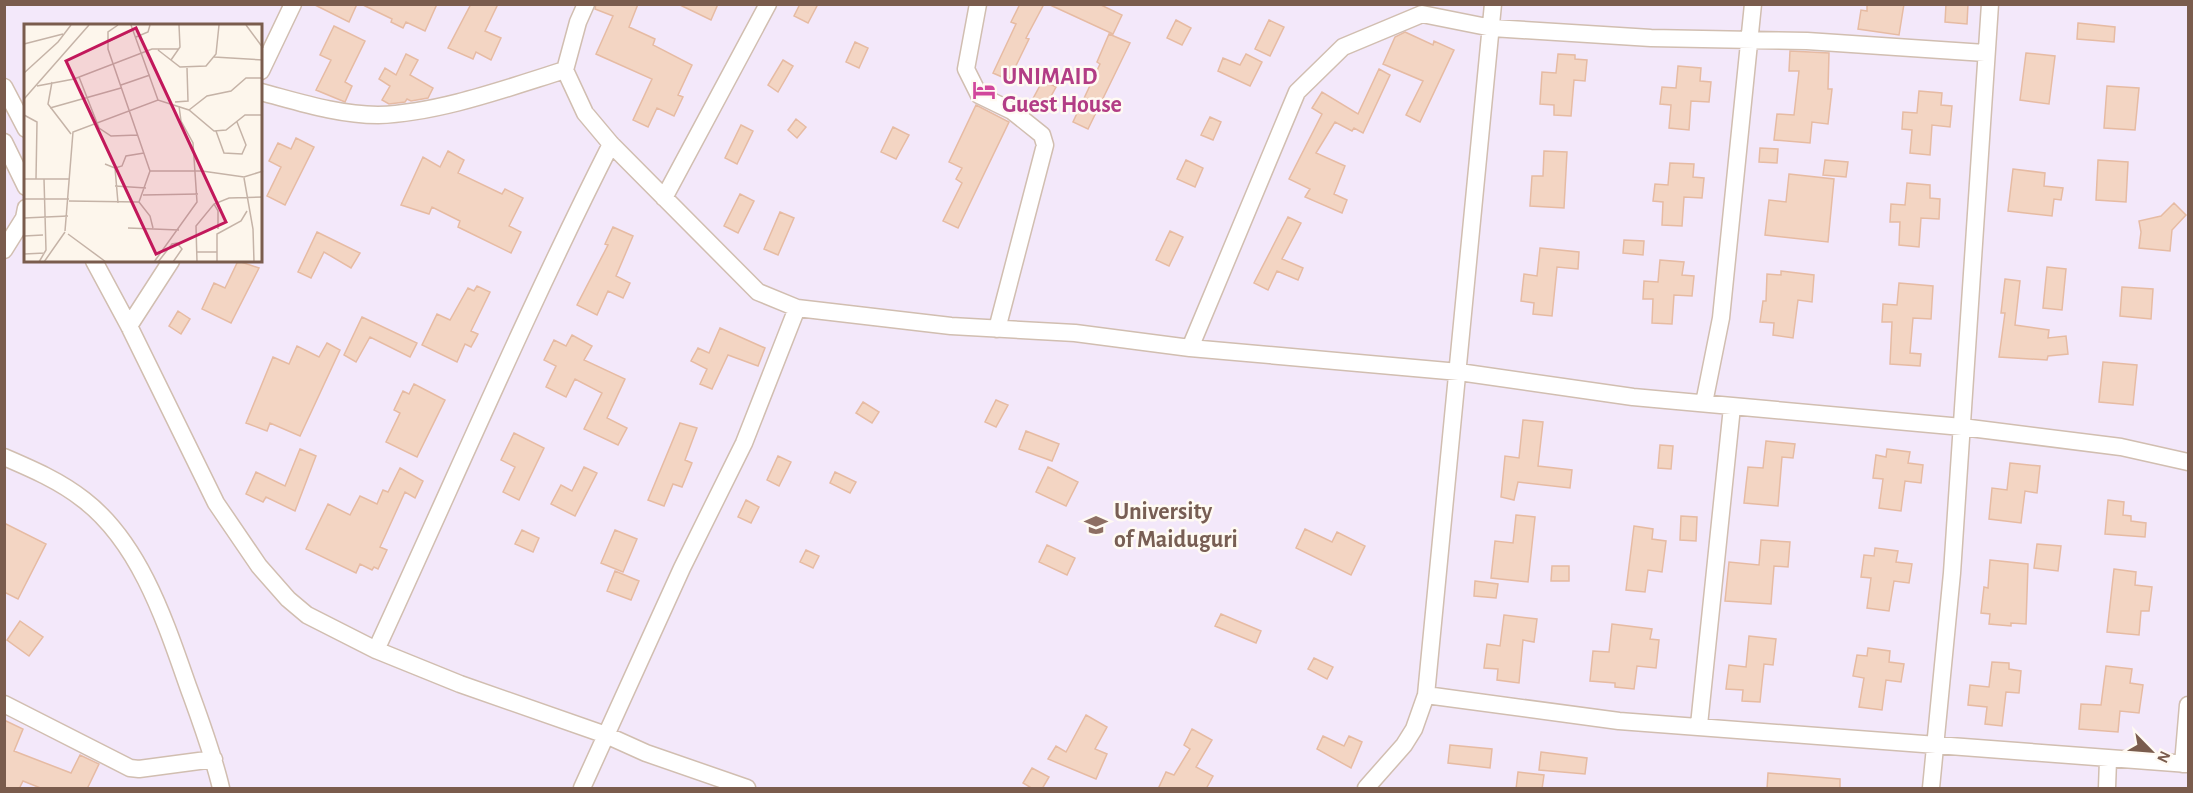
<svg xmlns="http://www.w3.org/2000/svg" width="2193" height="793" viewBox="0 0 2193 793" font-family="'Alegreya Sans',sans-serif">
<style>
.education{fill:#f3e8fa;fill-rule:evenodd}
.building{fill:#f3d5c3;stroke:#e6bba3;stroke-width:1.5}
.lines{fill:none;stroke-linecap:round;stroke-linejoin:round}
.minor-casing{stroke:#d1beb0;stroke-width:19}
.minor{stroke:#fff;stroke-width:16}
.labels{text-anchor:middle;stroke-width:5;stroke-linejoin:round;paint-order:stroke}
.hotel-label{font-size:24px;font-weight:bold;fill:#b23c85;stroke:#fffaf3;text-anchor:start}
.education-label{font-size:24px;font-weight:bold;fill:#785e54;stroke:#fffaf3;text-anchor:start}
.inset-road{fill:none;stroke:#c5b3a7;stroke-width:1.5}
.view{fill:#c2185b;fill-opacity:0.15;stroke:#c2185b;stroke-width:3}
.inset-edge{fill:none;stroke:#7a5c4d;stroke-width:3}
</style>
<rect width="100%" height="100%" fill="#fdf6ec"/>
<path class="education" d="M5,5h2183v783h-2183zM26,26h235v235h-235z"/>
<path class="building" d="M313,4h44l-8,18z
M361,4h76l-12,27 -19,-9 -3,6 -12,-6 1,-3z
M471,4h27l-13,27 16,7 -10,22 -15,-8 -3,7 -25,-11z
M596,4h42l-9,23 26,12 -2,6 39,20 -14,30 5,2 -9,19 -17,-8 -9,19 -15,-7 19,-41 -56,-25 17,-38 -18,-7z
M678,4h40l-7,16z
M800,4h18l-10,19 -14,-7z
M1020,4h24l-18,34 3,1 -20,41 -16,-7 23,-49 -5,-2z
M1048,4h51l23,11 -9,19z
M1867,4h37l-5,31 -41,-6 3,-19 6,1z
M1946,4h22l-1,20 -22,-2z
M1176,20l15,8 -9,17 -15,-7z
M1269,20l15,7 -14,29 -15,-7z
M2078,23l37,4 -1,15 -37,-3z
M334,26l31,15 -20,41 7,4 -7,16 -29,-12 15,-30 -11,-5z
M1405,32l28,13 1,-4 20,9 -34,72 -14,-7 17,-34 -40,-17 12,-27z
M1109,34l21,9 -42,86 -15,-7 27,-58 -3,-2z
M855,42l13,6 -9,20 -13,-6z
M1790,51l39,2 -1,36h4l-4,35 -16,-2 -2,21 -36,-3 3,-26 17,1 5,-44h-10z
M2026,53l29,3 -6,48 -29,-4z
M406,54l12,6 -8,15 23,13 -5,10 -17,3 -4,-2 -2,3 -16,2 -7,-4 8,-14 -11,-7 6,-11 11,7z
M1246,54l16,8 -12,24 -32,-15 5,-13 17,7z
M1558,54l17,1v4l12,1 -2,21 -11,-1 -3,36 -17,-1v-10l-14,-1 2,-32 14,1z
M783,60l10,6 -15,26 -10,-7z
M1678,66l23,2 -1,13 11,1 -2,20 -18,-1 -2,29 -20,-2 2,-23 -11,-1 2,-17 14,1z
M1379,69l11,6 -27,58 -9,-5 -2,3 -17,-9 -19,31 29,13 -11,28 13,6 -5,13 -37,-16 5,-8 -21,-10 33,-65 -10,-6 10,-16 36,22z
M1043,80l13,7 -14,26 -13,-7z
M2107,86l32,2 -4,42 -31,-2z
M1919,91l23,2 -1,12 11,1 -2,21 -18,-2 -2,30 -20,-2 2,-23 -10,-1 1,-17 14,1z
M976,105l33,17 -51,106 -15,-7 19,-38 -6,-4 6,-11 -13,-6z
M1210,117l11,5 -8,18 -12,-5z
M796,119l10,8 -9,11 -9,-8z
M741,125l12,6 -16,33 -12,-6z
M893,127l16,8 -13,24 -15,-7z
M296,138l18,9 -29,58 -18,-9 14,-29 -12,-6 9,-18 13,6z
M1760,148l18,1 -1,14 -18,-1z
M448,151l16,9 -6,13 44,21 3,-5 18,9 -14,28 12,6 -10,21 -53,-26 2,-6 -28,-14 -3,7 -28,-9 22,-48 17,10z
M1544,151l23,1 -3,56 -34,-2 2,-30h11z
M1186,160l17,8 -8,19 -18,-8z
M1825,160l23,2 -2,15 -23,-2z
M2098,160l30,2 -2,40 -30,-2z
M1670,163l24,1 -1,13 11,1 -2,20 -18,-1 -2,29 -20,-1 1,-23 -10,-1 2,-17 13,1z
M2013,169l32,4 -1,13 19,2 -2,12 -7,-1 -2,17 -44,-5z
M1789,174l45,5 -6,63 -63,-7 4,-35 17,2z
M1907,183l23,2v13l10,1 -1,20 -18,-1 -2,29 -20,-2 1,-23h-10l1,-18 14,1z
M740,194l14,7 -16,32 -14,-7z
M2174,203l12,12 -14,15 -2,21 -31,-3 2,-16 -2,-11 22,-5z
M780,212l14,6 -16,37 -14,-6z
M1288,217l13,6 -19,36 21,9 -5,12 -21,-9 -9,19 -14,-7z
M613,227l20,9 -17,40 14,7 -7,15 -15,-7 -11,24 -20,-10 31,-60 -3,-1z
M1170,231l13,6 -14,29 -13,-6z
M317,232l43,21 -9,15 -27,-16 -13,26 -13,-6z
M1624,240l20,1 -1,14 -20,-2z
M1540,248l39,4 -1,17 -21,-2 -5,49 -19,-2 1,-11 -13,-2 3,-27 13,2z
M1660,260l24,2 -2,13 12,1 -2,20 -18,-1 -2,29 -20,-1 1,-24h-10l1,-18 14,1z
M238,261l21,7 -28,55 -29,-14 12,-26 11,5z
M2047,267l19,2 -4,41 -19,-2z
M1781,271l33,4 -2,27 -14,-2 -5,38 -20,-3 1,-12 -14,-1 3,-21h3l1,-27 14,1z
M2005,279l15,2 -5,44 34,5 -1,8 18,-2 2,18 -20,2 -1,4 -48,-3 6,-44h-4z
M1899,283l34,3 -2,33 -18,-1 -3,35 11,1 -1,12 -30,-2 2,-42h-10l1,-18 14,1z
M477,286l13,6 -19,39 7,3 -7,13 -6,-3 -8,18 -35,-17 15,-31 13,6 18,-32 6,3z
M2122,287l31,2 -2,30 -31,-3z
M178,311l12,8 -9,15 -12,-8z
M362,317l55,26 -7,14 -40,-20 -14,25 -12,-7z
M720,328l45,20 -7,18 -30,-11 -16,34 -12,-5 7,-15 -16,-8 7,-13 11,5z
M572,335l20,11 -8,14 41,19 -18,39 20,10 -9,17 -34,-16 18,-36 -27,-14 -9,18 -20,-10 10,-21 -12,-6 10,-20 12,6z
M327,343l13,7 -40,86 -30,-13 -3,8 -21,-8 27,-66 16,7 8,-18 22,11z
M2103,362l34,3 -4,40 -34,-3z
M414,384l31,16 -28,57 -31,-15 14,-29 -6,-3 9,-19 6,3z
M996,400l12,5 -12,22 -11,-5z
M863,402l16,10 -7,11 -16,-10z
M1523,420l20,2 -5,44 34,4 -2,18 -52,-6 -4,18 -13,-3 4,-41 14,2z
M680,423l17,5 -12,32 7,3 -10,24 -9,-3 -9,22 -16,-6z
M1026,431l33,13 -7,17 -33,-12z
M514,433l30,15 -25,52 -16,-8 12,-25 -14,-7z
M1766,441l29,3 -2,14 -11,-1 -4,49 -34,-3 4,-36 15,1z
M1660,445l13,1 -2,23 -13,-1z
M300,449l16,7 -21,55 -29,-14 -3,5 -17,-8 10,-22 29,14z
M1887,449l23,3 -2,11 15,2 -2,18 -16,-2 -4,30 -22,-3 4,-29 -10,-1 3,-23 10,2z
M778,456l13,6 -12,24 -12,-6z
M2010,463l30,3 -3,27 -12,-2 -4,32 -32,-4 3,-31 15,2z
M584,467l13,6 -22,43 -24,-12 10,-19 11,6z
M1048,467l30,15 -12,24 -30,-14z
M400,468l23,13 -8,17 -10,-6 -25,55 7,3 -9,19 -4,-2 -2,3 -12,-6 -4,9 -50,-24 22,-45 22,11 10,-19 17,8 6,-14 5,2z
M835,472l21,10 -6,11 -20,-10z
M746,500l13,7 -8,16 -13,-6z
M2108,500l16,2 -1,13 8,1v5l15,2 -1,14 -40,-3z
M1516,515l19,2 -7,65 -37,-4 4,-37 18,2z
M1681,516l16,1 -1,24 -16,-1z
M4,523l42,21 -28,55 -14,-7z
M1634,526l19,3 -1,10 14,2 -4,31 -14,-2 -3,22 -19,-2z
M1305,529l27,13 5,-10 28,14 -14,29 -55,-27z
M522,530l17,8 -6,14 -18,-8z
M615,530l22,9 -14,33 -22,-9z
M1761,540l29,2 -2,25 -14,-1 -3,38 -46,-3 4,-39 30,3z
M2037,544l24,2 -3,25 -24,-3z
M1047,545l28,13 -8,17 -28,-13z
M1875,548l23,3 -2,11 16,2 -3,19 -15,-2 -5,30 -22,-3 4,-30 -10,-1 3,-22 10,1z
M806,550l13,6 -6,12 -13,-6z
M1990,560l38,4 -2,60 -15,-1v3l-22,-2 1,-10 -9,-1 3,-26 4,1z
M1552,566h17v15h-18z
M2114,569l22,3 -1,13 17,2 -3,24h-8l-2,24 -32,-3z
M615,571l24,10 -8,19 -24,-9z
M1475,581l23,3 -2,14 -22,-2z
M1221,614l40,17 -5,12 -41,-17z
M1504,615l33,4 -3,23 -11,-2 -4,43 -22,-3 1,-11 -14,-1 3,-24 13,2z
M20,621l23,16 -14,19 -22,-16z
M1612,624l40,5 -2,10 9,1 -3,28 -19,-2 -3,23 -19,-2v-4l-25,-2 3,-30 16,1z
M1749,636l27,3 -3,26 -9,-1 -4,38 -18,-1 1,-11 -17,-1 3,-24 17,2z
M1868,648l22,3 -1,11 15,2 -3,18 -15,-2 -4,30 -23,-3 5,-29 -11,-2 4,-21 10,1z
M1314,658l19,9 -6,12 -19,-10z
M1992,662l17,1v6l12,2 -2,22 -13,-1 -4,34 -17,-2 2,-17 -19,-2 2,-20 19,2z
M2106,666l26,3 -2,14 13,2 -4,28 -19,-2 -2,21 -39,-3 2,-25 20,1z
M1086,715l21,12 -12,22 12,5 -11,25 -48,-20 8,-13 10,6z
M4,720l19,9 -9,22 57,22 9,-18 19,9 -12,25h-44l-20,-8 -4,8h-15z
M1192,729l20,11 -16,27 17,9 -7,13h-48l8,-17 8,3 16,-26 -6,-4z
M1323,736l21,10 5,-10 13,6 -11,26 -34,-19z
M1450,745l42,4 -2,19 -42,-5z
M1541,752l46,6 -2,16 -46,-4z
M1032,768l17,9 -7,12h-9l-10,-6z
M1518,772l26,3 -2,14h-26z
M1768,773l72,6v10h-73z"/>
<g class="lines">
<g class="minor-casing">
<path id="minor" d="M586,4l-8,18 -13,48 20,43 26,31 147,148 39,16 154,18 124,7 115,15 269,24 174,25 329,30 159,20 67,15
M978,4l-12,65 13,26 33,16 30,24 3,10 -48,184
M261,71l32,-67
M4,87l22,42
M261,92c38,10 77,23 117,23 61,-2 129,-27 187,-45
M4,142l22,45
M664,198l104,-194
M4,250l20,-32 2,-10
M94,261l35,65 87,177 43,63 29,33 19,16 69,35 84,34 146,51 40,18 101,35
M129,326l42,-65
M1190,348l107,-256 46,-45 79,-33 70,14 159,10 156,3 178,12
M1704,403l17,-85 32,-314
M4,457c28,12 56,24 80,43 57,44 82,124 105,189 12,33 24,65 32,99
M376,650c78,-169 151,-340 235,-506
M1426,695l193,26 569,43
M4,704l126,64 9,1 75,-10
M1699,725l33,-318
M2183,764l5,-59
M582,788l100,-220 62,-125 53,-135
M1366,788l38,-43 10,-16 12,-34 67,-691
M1931,788l21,-215 38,-569
M2107,788l1,-28"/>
</g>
<use href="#minor" class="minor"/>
</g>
<defs>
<g id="hotel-bare" transform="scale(1.8)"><path d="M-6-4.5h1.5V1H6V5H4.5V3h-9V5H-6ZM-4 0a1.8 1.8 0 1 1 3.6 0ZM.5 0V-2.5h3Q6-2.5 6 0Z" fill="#d1479c" stroke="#fffaf3" stroke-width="2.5" paint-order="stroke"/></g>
<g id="university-bare" transform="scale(1.8)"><path d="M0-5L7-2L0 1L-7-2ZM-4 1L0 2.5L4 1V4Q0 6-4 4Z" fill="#8d6e63" stroke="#fffaf3" stroke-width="2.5" paint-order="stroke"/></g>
</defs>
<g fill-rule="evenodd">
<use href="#hotel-bare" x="984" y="90"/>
<use href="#university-bare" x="1096" y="525"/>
</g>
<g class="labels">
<g class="hotel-label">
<text x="1002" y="84">UNIMAID<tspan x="1002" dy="28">Guest House</tspan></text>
</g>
<g class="education-label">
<text x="1114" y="519">University<tspan x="1114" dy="28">of Maiduguri</tspan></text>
</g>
</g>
<g transform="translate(24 24)">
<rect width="238" height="238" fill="#fdf6ec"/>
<path class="inset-road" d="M94,1l-10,7v17l42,122 -11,31M107,1l27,75M222,1l17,23M112,13l12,-5 2,-7M83,18l26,-12M0,20l39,-10M134,26l22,17 26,-1 10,-12 3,-29M190,33l49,3M147,36l9,-13 -1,-22M0,49l34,-31 13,-17M55,53l20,51 12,8 27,-1M28,58l-4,22 23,30M97,61l29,-10M13,62l37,-7 78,-30h27M0,75l65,-74M151,78l13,-1 -1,-33M26,84l71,-20M165,86l18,-14 24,-5 15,-13h17M0,91l13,7 -1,57M192,107l8,22 18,1 4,-9 -9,-23M81,140l10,4 3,35M91,144l7,-2 4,-10 18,-3M126,147h52l42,6 19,-6M220,154l9,51 1,33M0,155h45M91,162l31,2M119,171l55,-1M0,175h45M45,177l70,1M115,178l11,14 3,12M190,180l4,7v18M0,194l44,-2M104,204l51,2M41,207l8,-99 85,-32 31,10 25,21 12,-1 19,-15h18M44,210l38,28M0,212l19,-1M172,228h21M0,230l21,-1M15,238l7,-12 -2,-71M20,238l21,-30M130,238l43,-60 -4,-59 -12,-22 -2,-15M134,238l14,-18 5,-1 5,6 -9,13M173,238l-1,-36 18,-22 15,-6 34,-1M193,238v-28l24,-13 6,-10"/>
<path class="view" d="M112,4l90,194 -70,32 -90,-193z"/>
<rect width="238" height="238" class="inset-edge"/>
</g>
<rect width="2193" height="793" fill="none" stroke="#7a5c4d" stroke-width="12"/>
<g transform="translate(2151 751) rotate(115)" stroke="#fffaf3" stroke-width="4.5" paint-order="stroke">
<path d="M0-4.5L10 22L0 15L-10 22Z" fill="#7a5c4d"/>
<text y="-9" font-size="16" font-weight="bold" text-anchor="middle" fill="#7a5c4d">N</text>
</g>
</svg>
